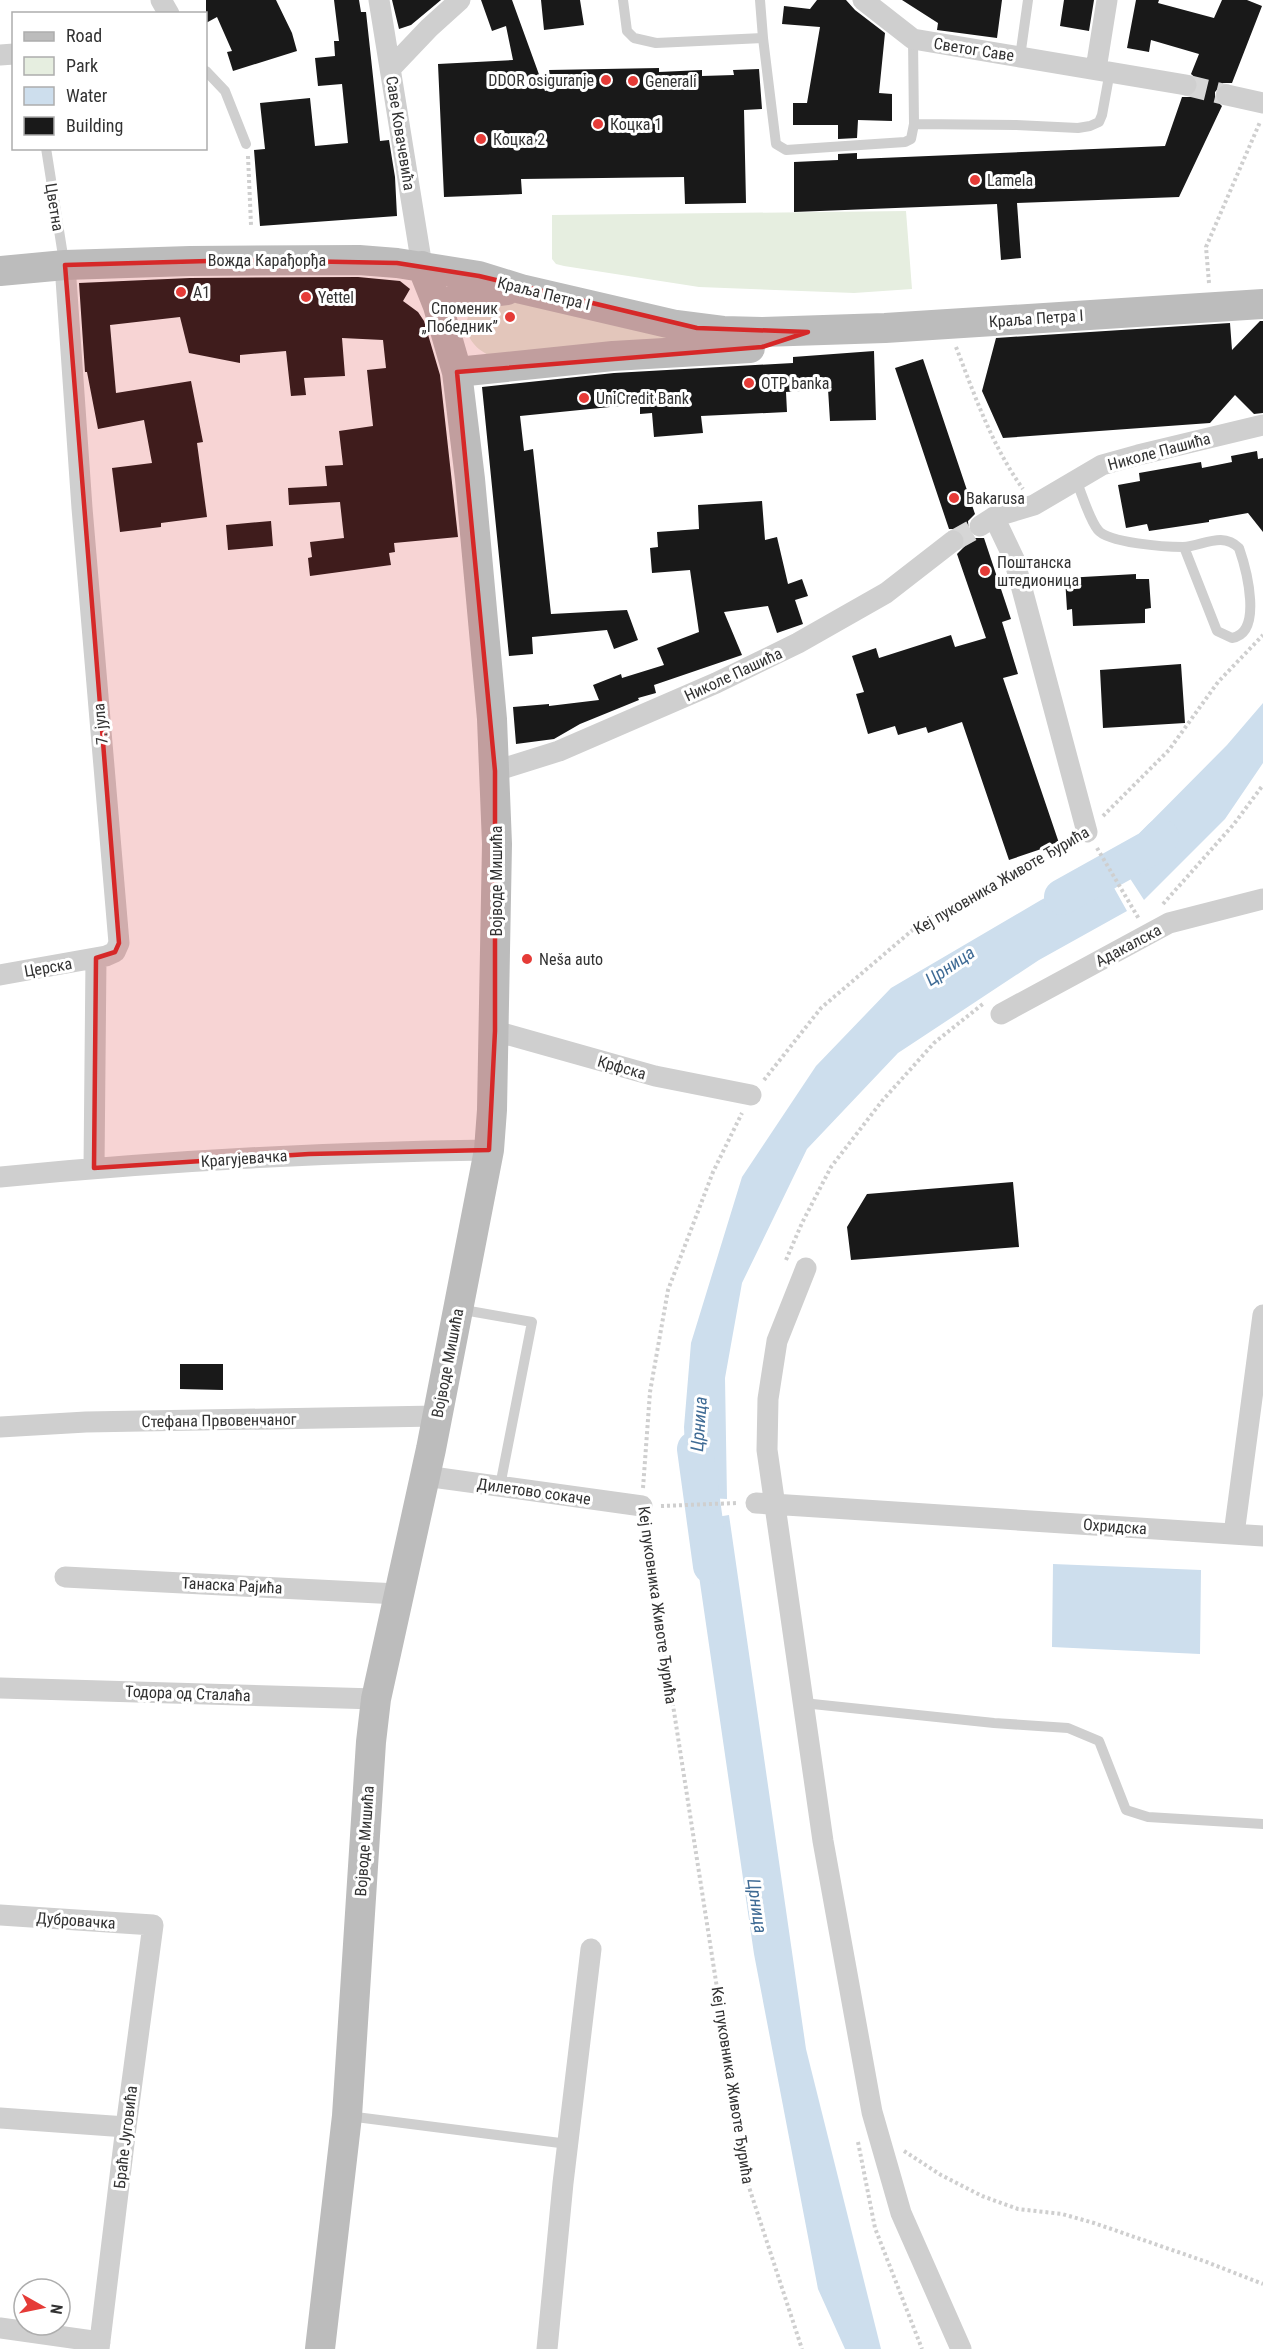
<svg xmlns="http://www.w3.org/2000/svg" width="1263" height="2349" viewBox="0 0 1263 2349" font-family="'Roboto Condensed',sans-serif">
<style>
.green{fill:#e6eee0}
.water{fill:#cddeed}
.lines{fill:none;stroke-linecap:round;stroke-linejoin:round}
.river{stroke:#cddeed;stroke-width:36}
.building{fill:#191919}
.street-tunnel{stroke:#d6d6d6;stroke-width:21;stroke-dasharray:21 10;stroke-linecap:butt}
.path{stroke:#cfcfcf;stroke-width:4;stroke-dasharray:3 3;stroke-linecap:butt}
.lane{stroke:#cfcfcf;stroke-width:10}
.street{stroke:#cfcfcf;stroke-width:21}
.secondary{stroke:#bcbcbc;stroke-width:30}
.marked{fill:#d62828;fill-opacity:0.2;stroke:#d62828;stroke-width:4.5;stroke-linejoin:round}
.poi-dot{fill:#e53b37;stroke:#fff;stroke-width:2}
.labels{text-anchor:middle;stroke-width:6;stroke-linejoin:round;paint-order:stroke}
.street-label{font-size:16px;fill:#323232;stroke:#fff}
.poi-label{font-size:16px;fill:#323232;stroke:#fff;text-anchor:start}
.water-label{font-size:18px;font-style:italic;fill:#3f6b95;stroke:#fff}
</style>
<rect width="100%" height="100%" fill="#fff"/>
<path class="green" d="M906,211l6,78 -58,4 -155,-6 -135,-21 -8,-2 -4,-5v-44z
M489,297l205,40 -203,19c-22,-9 -34,-32 -15,-51 3,-3 9,-6 13,-8z"/>
<path class="water" d="M1263,703v60l-38,56 -81,81 -28,-43 111,-112z
M1103,868l24,43 -88,49 -141,93 -91,96 -65,134 -17,95 2,121 -40,-2 -3,-70 7,-84 51,-166 74,-111 75,-78 150,-88z
M729,1515l77,534 75,300h-36l-27,-60 -64,-335 -63,-433z
M1053,1564l148,6 -1,84 -148,-7z"/>
<g class="lines">
<path class="river" d="M1062,897l88,-49 11,-11
M695,1449l16,117"/>
</g>
<path class="building" d="M206,0h70l16,33 5,18 -64,20 -6,-19 5,-1 -15,-34 -11,6z
M334,0h25l2,12h5l14,129 9,-1 6,37 2,39 -137,10 -6,-76 11,-1 -5,-46 50,-5 5,48 33,-3 -6,-59 -24,2 -3,-28 20,-2 -1,-15h5z
M392,0h49l-30,25 -12,4z
M481,0h31l33,91 7,-2 -3,-19 110,-2v4l43,-2v6l32,-1 -1,-5 26,-1 3,40 -18,1 2,93 -61,1 -1,-27 -163,2 1,15 -78,3 -6,-133 75,-4 -7,-34 -14,5z
M541,0h39l4,25 -40,5z
M817,0h29l9,10 30,23 -6,60 13,1v27l-34,-1 -1,18 -19,1v-14h-45v-22h14l13,-76 -38,-3 2,-18 26,3z
M902,0h100l-5,38 -60,-8 1,-7z
M1064,0h30l-5,31 -29,-5z
M1136,0h23l-1,3 56,15 8,-18h25l15,6 -30,77h-9l-8,9v7l7,7 -43,91 -162,6 4,55 -20,2 -4,-56 -203,8v-50l44,-2v-6l19,-1v6l308,-13 17,-49h9l7,-9v-8l-7,-6 8,-20 -48,-14 -2,12 -22,-4z
M358,277l42,4 10,8 -7,12 15,11 6,9 16,54 18,162 -64,6 1,9 -6,1 2,12 -81,11 -2,-18 4,-1 -2,-15 34,-4 -4,-36 -51,3 -1,-17 39,-2 -2,-20 18,-1 -4,-34 34,-5 -6,-56 19,-2 -3,-28 -41,-2 3,38 -41,2 2,17 -15,1 -5,-45 -46,4v8l-51,-10 -9,-36 -70,8 6,68 75,-12 12,61 -6,1 10,74 -46,6v4l-41,5 -8,-64 40,-5 -8,-43 -46,9 -11,-57h-2l-6,-89 111,-5z
M1260,321h3v92l-9,1 -19,-19 -25,28 -207,15 -21,-47 14,-53 234,-15 2,27z
M874,351l2,69 -46,1 -2,-32 -42,3 1,20 -86,4 2,17 -49,4 -2,-24 -12,1v-10l-120,12 4,35 9,-2 18,165 76,-4 11,30 -24,9 -7,-19 -75,7 1,17 -24,2 -27,-269 132,-14 179,-10v-6z
M923,359l52,155 -7,7 1,11 6,6h9l27,81 -9,3 16,52 -15,4 56,165 -50,17 -47,-138 -34,11 -2,-6 -28,8 -3,-9 -27,8 -12,-40 8,-2 -12,-36 24,-8 3,10 72,-23 4,12 31,-9 -29,-84 8,-8v-7l-7,-10h-9l-54,-161z
M1257,451l1,8 5,-1v74l-15,-19 -39,7v2l-60,9 -2,-7 -21,4 -8,-43 22,-4 -1,-8 62,-11 1,6 30,-6 -1,-6z
M762,501l3,39 12,-3 11,47 14,-5 6,17 -13,4 8,24 -26,9 -9,-27 -44,6 18,43 -88,30 2,8 -18,5 1,2 -59,24 -26,15 -38,5 -3,-37 36,-3v2l50,-6 -6,-15 28,-11 1,4 42,-13 -7,-17 42,-16 -9,-62 -38,3 -2,-25 8,-1 -1,-15 42,-3 -1,-24z
M271,521l2,25 -45,4 -2,-25z
M1136,574v5h13l2,29 -6,1v14l-72,3 -1,-17 -5,1 -2,-32z
M1181,664l4,59 -82,5 -3,-58z
M1013,1182l6,65 -168,13 -4,-33 20,-33z
M180,1364h43v26l-43,-1z"/>
<g class="lines">
<path class="street-tunnel" d="M1186,85l41,10
M953,541l27,-15"/>
<path class="path" d="M248,156l3,69
M1209,283l-3,-36 54,-125
M956,347c19,49 36,99 67,142
M1103,816l66,-66 49,-68 45,-47
M1097,848l42,71
M1163,904l71,-80 29,-39
M764,1080l57,-72 101,-86 149,-82
M786,1260l16,-37 29,-56 51,-66 52,-58 50,-40
M643,1488l7,-96 18,-102 45,-118 29,-59
M661,1506l76,-3
M645,1525l102,656 55,168
M858,2142l17,86 47,121
M904,2151l37,24 41,21 36,13 44,5 32,9 110,38 59,23"/>
<path class="lane" d="M623,0l4,31 7,7 22,5 107,-5 -3,-38
M763,38l13,106 10,6 119,-8 6,-3 3,-15 -1,-85
M1020,57l8,-57
M206,71l19,20 21,53
M914,124l102,1 62,3 12,-2 9,-4 3,-7 8,-44
M46,148l18,114
M1076,480c6,14 13,39 22,50 10,13 68,17 85,17 20,-1 39,-16 56,1 8,23 24,85 -7,90l-15,-7 -33,-84
M458,1309l74,13 -32,164
M803,1703l191,20 74,5 31,13 27,69 22,7 115,7
M348,2116l220,28"/>
<path class="street" d="M161,0l8,14
M379,0l43,266
M863,0l50,39 273,46
M0,55l14,-1
M390,69l39,-41 31,-28
M1096,69l11,-69
M1227,95l36,8
M994,517l20,42 73,273
M980,526l14,-9 40,-12 68,-40 36,-10 125,-30
M495,771l64,-20 157,-68 82,-40 88,-50 67,-52
M0,975l106,-19 9,-4 4,-9 -37,-435 -17,-243
M1001,1014l168,-91 94,-24
M495,1031l160,45 96,19
M94,1168l2,-210
M0,1177c163,-16 325,-25 489,-27
M806,1268l-29,73 -9,58 -1,51 56,391 49,271 29,101 60,136
M0,1427l86,-5 351,-6
M425,1476l217,30
M756,1503l507,33
M1234,1534l29,-219
M65,1577l333,17
M0,1688l376,11
M0,1915l153,10 -27,202 -27,222
M0,2118l126,9
M0,2328l100,14
M547,2349l16,-166 28,-234"/>
<path class="secondary" d="M0,271l65,-6 125,-4 169,-1 38,3 82,13 42,13 155,36 47,6 39,1 123,-4 378,-24
M438,306l28,-11 41,-5
M457,372l156,-16 137,-8
M320,2349l27,-233 24,-374 5,-43 55,-250 58,-299 3,-40 5,-266 -5,-125 -22,-240 -13,-107 -19,-66 -16,-40"/>
</g>
<path class="marked" d="M244,260l153,3 82,13 218,52 111,4 -46,15 -305,25 38,399v260l-6,119 -180,4 -215,14 2,-210 19,-6 4,-9 -54,-678z"/>
<g class="poi-dot">
<circle cx="606" cy="80" r="6"/>
<circle cx="633" cy="81" r="6"/>
<circle cx="598" cy="124" r="6"/>
<circle cx="481" cy="139" r="6"/>
<circle cx="975" cy="180" r="6"/>
<circle cx="181" cy="292" r="6"/>
<circle cx="306" cy="297" r="6"/>
<circle cx="510" cy="317" r="6"/>
<circle cx="749" cy="383" r="6"/>
<circle cx="584" cy="398" r="6"/>
<circle cx="954" cy="498" r="6"/>
<circle cx="985" cy="571" r="6"/>
<circle cx="527" cy="959" r="6"/>
</g>
<g class="labels">
<g class="street-label">
<text transform="translate(974 49) rotate(9)" y="6">Светог Саве</text>
<text transform="translate(401 133) rotate(81)" y="6">Саве Ковачевића</text>
<text transform="translate(55 207) rotate(81)" y="6">Цветна</text>
<text x="267" y="266">Вожда Карађорђа</text>
<text transform="translate(544 293) rotate(14)" y="6">Краља Петра I</text>
<text transform="translate(1036 318) rotate(-4)" y="6">Краља Петра I</text>
<text transform="translate(1159 451) rotate(-15)" y="6">Николе Пашића</text>
<text transform="translate(733 674) rotate(-25)" y="6">Николе Пашића</text>
<text transform="translate(100 724) rotate(-95)" y="6">7. јула</text>
<text transform="translate(1001 880) rotate(-30)" y="6">Кеј пуковника Животе Ђурића</text>
<text transform="translate(496 881) rotate(-90)" y="6">Војводе Мишића</text>
<text transform="translate(1128 945) rotate(-28)" y="6">Адакалска</text>
<text transform="translate(48 967) rotate(-10)" y="6">Церска</text>
<text transform="translate(622 1067) rotate(16)" y="6">Крфска</text>
<text transform="translate(244 1158) rotate(-4)" y="6">Крагујевачка</text>
<text transform="translate(447 1363) rotate(-79)" y="6">Војводе Мишића</text>
<text transform="translate(219 1420) rotate(-1)" y="6">Стефана Првовенчаног</text>
<text transform="translate(534 1491) rotate(8)" y="6">Дилетово сокаче</text>
<text transform="translate(1115 1526) rotate(4)" y="6">Охридска</text>
<text transform="translate(232 1585) rotate(3)" y="6">Танаска Рајића</text>
<text transform="translate(658 1605) rotate(82)" y="6">Кеј пуковника Животе Ђурића</text>
<text transform="translate(188 1693) rotate(2)" y="6">Тодора од Сталаћа</text>
<text transform="translate(364 1841) rotate(-86)" y="6">Војводе Мишића</text>
<text transform="translate(76 1920) rotate(4)" y="6">Дубровачка</text>
<text transform="translate(733 2085) rotate(81)" y="6">Кеј пуковника Животе Ђурића</text>
<text transform="translate(125 2137) rotate(-83)" y="6">Браће Југовића</text>
</g>
<g class="poi-label">
<text x="594" y="86" text-anchor="end">DDOR osiguranje</text>
<text x="645" y="87">Generali</text>
<text x="610" y="130">Коцка 1</text>
<text x="493" y="145">Коцка 2</text>
<text x="987" y="186">Lamela</text>
<text x="193" y="298">A1</text>
<text x="318" y="303">Yettel</text>
<text x="498" y="314" text-anchor="end">Споменик<tspan x="498" dy="18">„Победник”</tspan></text>
<text x="761" y="389">OTP banka</text>
<text x="596" y="404">UniCredit Bank</text>
<text x="966" y="504">Bakarusa</text>
<text x="997" y="568">Поштанска<tspan x="997" dy="18">штедионица</tspan></text>
<text x="539" y="965">Neša auto</text>
</g>
<g class="water-label">
<text transform="translate(950 966) rotate(-34)" y="6">Црница</text>
<text transform="translate(699 1424) rotate(-86)" y="6">Црница</text>
<text transform="translate(757 1906) rotate(82)" y="6">Црница</text>
</g>
</g>
<rect x="12" y="12" width="195" height="138" fill="#ffffff" stroke="#adadad" stroke-width="1.5"/>
<rect x="24" y="32" width="30" height="9" fill="#bcbcbc" stroke="#adadad" stroke-width="1.5"/>
<text x="66" y="42" font-size="18" fill="#323232">Road</text>
<rect x="24" y="57" width="30" height="18" fill="#e6eee0" stroke="#adadad" stroke-width="1.5"/>
<text x="66" y="72" font-size="18" fill="#323232">Park</text>
<rect x="24" y="87" width="30" height="18" fill="#cddeed" stroke="#adadad" stroke-width="1.5"/>
<text x="66" y="102" font-size="18" fill="#323232">Water</text>
<rect x="24" y="117" width="30" height="18" fill="#191919" stroke="#adadad" stroke-width="1.5"/>
<text x="66" y="132" font-size="18" fill="#323232">Building</text>
<g transform="translate(42 2307) rotate(99)"><circle r="28" fill="#ffffff" stroke="#adadad" stroke-width="1.5"/>
<path d="M0-4.5L10 22L0 15L-10 22Z" fill="#e53b37"/>
<text y="-9" font-size="16" font-weight="bold" text-anchor="middle" fill="#323232">N</text>
</g>
</svg>
